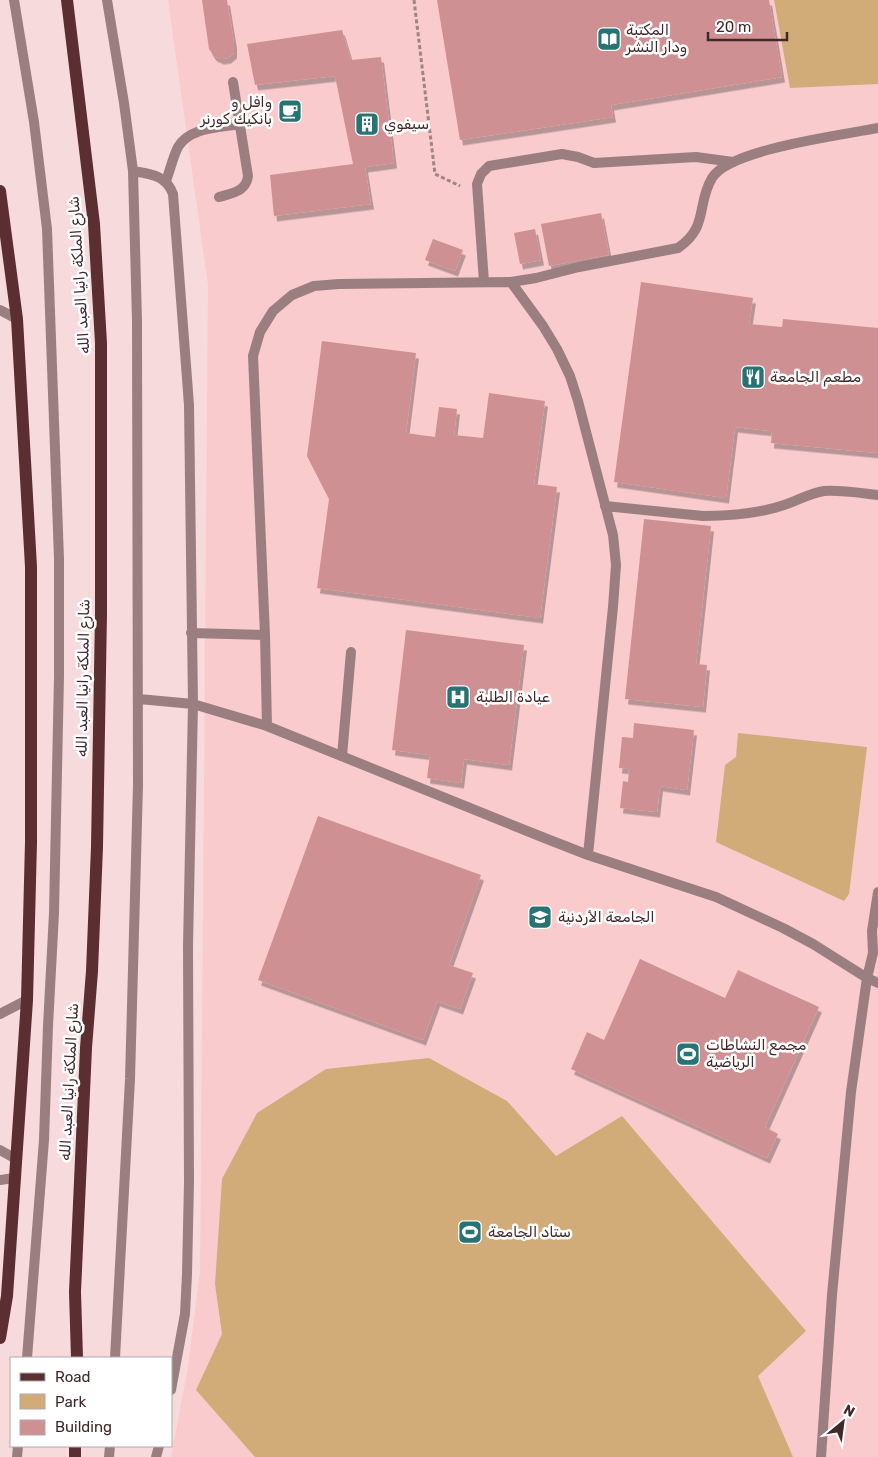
<svg xmlns="http://www.w3.org/2000/svg" width="878" height="1457" viewBox="0 0 878 1457" font-family="Rubik,Vazirmatn,sans-serif">
<style>
.built{fill:#f9cbcd}
.green{fill:#d2ac78}
.building{fill:#cf9093;filter:url(#shadow)}
.lines{fill:none;stroke-linecap:round;stroke-linejoin:round}
.path{stroke:#9f8485;stroke-width:3;stroke-dasharray:4 2.5;stroke-linecap:butt}
.service{stroke:#9b7f80;stroke-width:10}
.minor{stroke:#9b7f80;stroke-width:10}
.primary{stroke:#5b2e32;stroke-width:12}
.labels{text-anchor:middle;stroke-width:5;stroke-linejoin:round;paint-order:stroke}
.poi-label{font-size:15px;fill:#42282a;stroke:#fff;text-anchor:start}
.street-label{font-size:15px;fill:#42282a;stroke:#fff}
</style>
<defs>
<filter id="shadow"><feDropShadow dx="3" dy="5.5" stdDeviation="0" flood-color="#0004"/></filter>
</defs>
<rect width="100%" height="100%" fill="#f7dbdc"/>
<path class="built" d="M168,0h710v1457h-707l17,-90 12,-95 8,-987z"/>
<path class="green" d="M774,0h104v84l-88,4z
M738,733l129,14 -18,147 -5,7 -128,-59 9,-77 11,-8z
M429,1058l78,43 49,55 66,-40 184,215 -48,45 35,81h-538l-59,-67 26,-56 -7,-50 7,-105 35,-66 69,-44z"/>
<path class="building" d="M202,0h25l7,43v10l-6,5 -7,1 -7,-3 -5,-7z
M437,0h332l13,77 -171,28 2,12 -153,23z
M342,30l9,30 30,-3 13,106 -29,4 6,37 -97,12 -4,-41 83,-11 -18,-88 -80,9 -8,-41z
M601,213l8,42 -60,11 -8,-42z
M535,229l6,31 -21,4 -6,-31z
M433,239l30,11 -8,21 -30,-11z
M641,282l112,16 -4,26 33,3 1,-8 95,9v125l-107,-10 1,-12 -37,-4 -9,71 -112,-16z
M322,341l94,12 -10,80 29,4 4,-30 18,2 -3,26 29,3 6,-45 56,8 -11,83 23,3 -17,131 -223,-30 12,-89 -22,-43z
M644,519l67,7 -15,138 11,1 -4,42 -78,-8z
M406,630l118,15 -15,120 -45,-6 -3,24 -34,-5 3,-23 -38,-5z
M634,723l60,7 -7,60 -27,-4 -3,26 -37,-4 3,-27 5,1 1,-13 -10,-1 3,-31 11,1z
M318,816l163,59 -32,90 24,8 -13,36 -23,-8 -14,39 -165,-60z
M640,959l85,39 13,-28 81,37 -54,120 13,7 -11,24 -196,-89 16,-37 17,8z"/>
<g class="lines">
<path class="path" d="M414,0l21,174 25,12"/>
<path class="service" d="M14,0l20,122 13,107 12,330v117l-5,237 -6,113 -4,114 -17,218
M166,181c4,-11 7,-24 12,-34 12,-20 41,-19 61,-23
M219,197c13,-4 27,-5 29,-21l-15,-94
M484,282l-7,-98 4,-10 8,-8 73,-12 16,3 16,6 102,-6 37,5
M342,756l9,-104
M0,1014l27,-14
M0,1150l16,9
M17,1457l1,-11"/>
<path class="minor" d="M107,0l17,103 9,68 4,150 1,464 -8,294 -15,279
M133,171c17,3 33,4 40,23l16,211 4,299 -5,242 1,236 -2,92 -2,40 -14,76
M511,282l32,44 14,23 13,27 8,25 35,134 3,30 -3,42 -25,248
M0,310l17,9
M605,506l98,10c28,0 55,-2 81,-11 13,-4 26,-12 40,-14 18,-1 36,2 54,4
M191,633l74,2
M139,699l54,5 74,22 275,111 46,18 128,42 67,31 30,16 54,34 11,5
M267,726l-2,-91 -12,-279 7,-24 13,-21 19,-16 22,-9 25,-2 172,-2 25,-4 43,-11 99,-19c31,-21 18,-43 34,-70 17,-29 132,-43 166,-50
M0,1180l14,-2
M109,1457l1,-11
M156,1457l3,-11
M821,1457l11,-162 19,-203 16,-114 6,-25 -1,-22 6,-39"/>
<path class="primary" d="M67,0l27,224 7,119v270l-4,234 -5,124 -6,77 -11,244 2,66
M0,191l17,128 14,248v275l-4,158 -20,296 -7,42
M75,1457v-11"/>
</g>
<defs>
<g id="library-square" transform="scale(1.25)"><rect x="-9" y="-9" width="18" height="18" rx="4" fill="#277272" stroke="#fff"/><path d="M-6-4Q-3-5.5-.7-3.5V5Q-3 3-6 4ZM6-4Q3-5.5 .7-3.5V5Q3 3 6 4Z" fill="#fff"/></g>
<g id="cafe-square" transform="scale(1.25)"><rect x="-9" y="-9" width="18" height="18" rx="4" fill="#277272" stroke="#fff"/><path d="M-5.5-4.5H6V0H3Q3 3.5 0 3.5H-2.5Q-5.5 3.5-5.5 0ZM3-3.2v2h1.7v-2ZM-6 4.5H4V6H-6Z" fill="#fff"/></g>
<g id="building-square" transform="scale(1.25)"><rect x="-9" y="-9" width="18" height="18" rx="4" fill="#277272" stroke="#fff"/><path d="M-4-6H4V6H1V3H-1V6H-4ZM-2.5-4.3h1.7v1.8h-1.7ZM.8-4.3h1.7v1.8H.8ZM-2.5-1h1.7V.8h-1.7ZM.8-1h1.7V.8H.8Z" fill="#fff"/></g>
<g id="restaurant-square" transform="scale(1.25)"><rect x="-9" y="-9" width="18" height="18" rx="4" fill="#277272" stroke="#fff"/><path d="M-5-6h1v4h1v-4h1v4h1v-4h1v5L-1.5 .5V6h-2V.5L-5-1ZM5-6V6H3V1.5H1.5Q1.5-4 5-6Z" fill="#fff"/></g>
<g id="hospital-square" transform="scale(1.25)"><rect x="-9" y="-9" width="18" height="18" rx="4" fill="#277272" stroke="#fff"/><path d="M-5-5h3v3.5h4V-5h3V5h-3V1.5h-4V5h-3Z" fill="#fff"/></g>
<g id="university-square" transform="scale(1.25)"><rect x="-9" y="-9" width="18" height="18" rx="4" fill="#277272" stroke="#fff"/><path d="M0-5L7-2L0 1L-7-2ZM-4 1L0 2.5L4 1V4Q0 6-4 4Z" fill="#fff"/></g>
<g id="stadium-square" transform="scale(1.25)"><rect x="-9" y="-9" width="18" height="18" rx="4" fill="#277272" stroke="#fff"/><path d="M0-5a6.5 5 0 1 0 0 10a6.5 5 0 1 0 0-10ZM-3.5-1.8h7v3.6h-7Z" fill="#fff"/></g>
</defs>
<g fill-rule="evenodd">
<use href="#library-square" x="609" y="39"/>
<use href="#cafe-square" x="290" y="111"/>
<use href="#building-square" x="367" y="124"/>
<use href="#restaurant-square" x="753" y="377"/>
<use href="#hospital-square" x="458" y="697"/>
<use href="#university-square" x="540" y="917"/>
<use href="#stadium-square" x="688" y="1054"/>
<use href="#stadium-square" x="470" y="1232"/>
</g>
<g class="labels">
<g class="poi-label">
<text x="626" y="35">المكتبة<tspan x="626" dy="17">ودار النشر</tspan></text>
<text x="272" y="107" text-anchor="end">وافل و<tspan x="272" dy="17">بانكيك كورنر</tspan></text>
<text x="384" y="129">سيفوي</text>
<text x="770" y="382">مطعم الجامعة</text>
<text x="476" y="702">عيادة الطلبة</text>
<text x="558" y="922">الجامعة الأردنية</text>
<text x="706" y="1050">مجمع النشاطات<tspan x="706" dy="17">الرياضية</tspan></text>
<text x="488" y="1237">ستاد الجامعة</text>
</g>
<g class="street-label">
<text transform="translate(79 275) rotate(-94)" y="5">شارع الملكة رانيا العبد الله</text>
<text transform="translate(83 678) rotate(-89)" y="5">شارع الملكة رانيا العبد الله</text>
<text transform="translate(69 1082) rotate(-87)" y="5">شارع الملكة رانيا العبد الله</text>
</g>
</g>
<rect x="10" y="1357" width="162" height="90" fill="#ffffff" stroke="#b3a9aa"/>
<rect x="20" y="1373" width="25" height="8" fill="#5b2e32" stroke="#b3a9aa"/>
<text x="55" y="1382" font-size="15" fill="#42282a">Road</text>
<rect x="20" y="1394" width="25" height="15" fill="#d2ac78" stroke="#b3a9aa"/>
<text x="55" y="1407" font-size="15" fill="#42282a">Park</text>
<rect x="20" y="1420" width="25" height="15" fill="#cf9093" stroke="#b3a9aa"/>
<text x="55" y="1432" font-size="15" fill="#42282a">Building</text>
<g transform="translate(843 1422) rotate(29)" stroke="#ffffff" stroke-width="4" paint-order="stroke">
<path d="M0-4L9 19L0 12L-9 19Z" fill="#42282a"/>
<text y="-8" font-size="14" font-weight="bold" text-anchor="middle" fill="#42282a">N</text>
</g>
<path d="M708 32v8h79v-8" fill="none" stroke="#42282a" stroke-width="2.5"/>
<text x="716" y="32" font-size="15" fill="#42282a" stroke="#ffffff" stroke-width="4" paint-order="stroke">20 m</text>
</svg>
